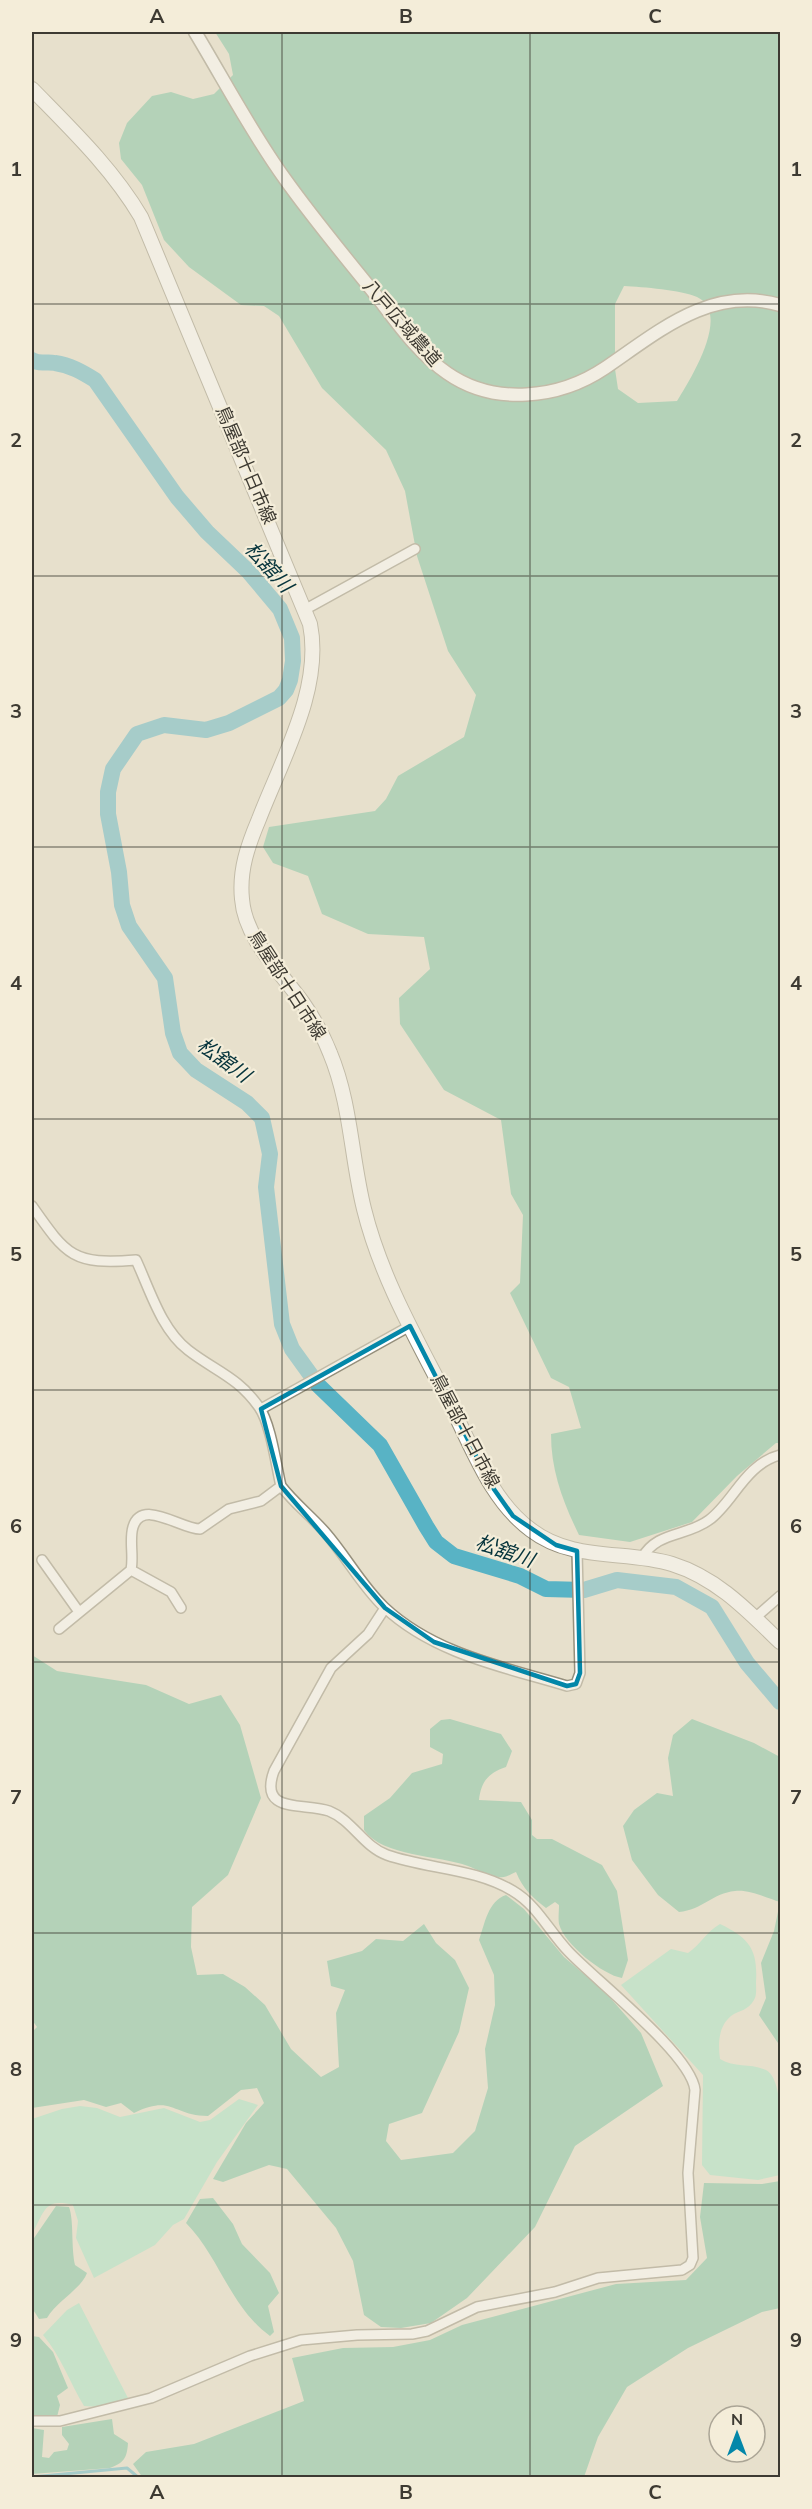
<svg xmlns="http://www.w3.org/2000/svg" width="812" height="2509" viewBox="0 0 812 2509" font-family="Mulish,'Noto Sans JP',sans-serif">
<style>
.green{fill:#a1e4c5}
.forest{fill:#76c2a1;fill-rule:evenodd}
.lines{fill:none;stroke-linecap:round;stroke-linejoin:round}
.stream{stroke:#58b3c5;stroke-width:3}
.river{stroke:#58b3c5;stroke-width:16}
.minor-casing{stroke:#958f7c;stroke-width:12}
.tertiary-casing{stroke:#958f7c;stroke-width:15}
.secondary-casing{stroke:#958f7c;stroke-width:16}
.minor{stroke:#fff;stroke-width:9}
.tertiary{stroke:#fff;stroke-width:12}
.secondary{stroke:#fff;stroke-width:14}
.marked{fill:none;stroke:#0387a9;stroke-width:4.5;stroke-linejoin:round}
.grid{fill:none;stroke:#3d3a32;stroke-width:1.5;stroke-opacity:0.55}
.labels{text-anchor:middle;stroke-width:4.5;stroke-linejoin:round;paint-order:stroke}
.street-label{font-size:18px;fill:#3d3a32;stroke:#f4edd9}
.water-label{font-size:20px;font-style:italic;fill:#05333b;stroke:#f4edd9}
.neatline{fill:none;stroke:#3d3a32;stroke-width:2}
.grid-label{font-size:20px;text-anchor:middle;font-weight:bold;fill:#3d3a32}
</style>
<rect width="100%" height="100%" fill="#e7e0cc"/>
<path class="green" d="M720,1924c29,14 38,25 36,58 0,5 1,14 -2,18 -6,11 -15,10 -23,16 -13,11 -13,28 -11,43 15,9 31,4 46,11 20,10 15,84 14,105l-22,5 -48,-5 -8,-10 1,-90 -82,-90 50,-36 17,4c13,-9 19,-22 32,-29z
M239,2099l19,6 -41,57 -33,57 -11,6 -18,20 -61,33 -18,-40 2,-17 -5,-16c-29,-7 -28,6 -41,29v-115l30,-10 18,-3 17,2 23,9 44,-9 36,14 10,-2z
M79,2303l49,95 -29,9 -15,-1c-14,-23 -23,-50 -41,-71l24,-25z"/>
<path class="forest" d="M215,32h565v1411h-4l-39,33 -45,46 -62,20 -51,-7c-16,-33 -28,-64 -28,-101l30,-6 -12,-41 -18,-9 -41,-85 10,-10 3,-68 -12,-21 -10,-74 -57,-30 -44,-66 -1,-26 31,-29 -6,-32 -56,-3 -46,-20 -14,-38 -35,-13 -10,-16 6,-20 106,-16 11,-12 12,-23 66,-39 12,-42 -28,-44 -31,-95 -12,-65 -19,-41 -64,-62 -43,-72 -15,-10 -23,-1 -52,-38 -25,-27 -22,-55 -21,-26 -2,-16 8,-20 25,-27 19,-4 22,7 21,-5 19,-19 -4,-21zM624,286c19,1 57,4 73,11 35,16 -7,83 -20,104l-39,2 -20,-14 -3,-20v-65z
M32,1655l25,16 89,14 43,19 32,-9 19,30 21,73 -33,77 -36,32 -1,40 6,28 26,-1 22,13 20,18 26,44 30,28 18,-10 -3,-54 9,-23 -14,-4 -4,-25 35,-10 14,-12 27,2 21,-17 12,19 19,17 14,28 -10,44 -37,81 -33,11 -3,17 15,19 52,-7 22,-22 13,-43 -3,-39 10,-44 -1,-30 -15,-35c6,-17 9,-39 27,-45l18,14 40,48 42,36 35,40 22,53 -88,60 -40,81 -68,71 -36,25 -30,5 -20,-1 -17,-12 -11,-54 -17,-33 -49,-59 -18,-4 -46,17 -10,-3 33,-56 18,-20 -7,-15 -16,2 -33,26c-36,0 -35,-22 -74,-3l-13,-10 -15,4 -22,-7 -52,8v-76l5,-5 -5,-7z
M450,1719l51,15 11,17 -6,16c-18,6 -25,15 -27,33l42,2 11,18v15l5,4h15l50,26 15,26 11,69 -6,18c-19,-3 -58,-34 -63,-54 -1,-5 0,-13 0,-19l-4,-3 -9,6c-14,-11 -23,-19 -30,-36 -7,3 -10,6 -17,5 -11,-1 -21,-7 -31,-11 -29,-11 -85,-9 -104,-36v-14l26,-18 22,-25 30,-9 1,-10 -13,-7v-18l11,-9z
M692,1719l62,24 26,14v289l-21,-31 7,-17 -5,-35 13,-32 6,-29c-13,-4 -32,-13 -45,-11 -22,2 -33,19 -56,21l-21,-17 -26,-35 -9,-34 11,-16 23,-17 16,3 -5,-38 5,-23z
M780,2181v127l-18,4 -74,36 -61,39 -29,50 -14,40 -441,1 -10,-14 13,-12 48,-8 110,-43 -12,-43 51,-10 50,-1 37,-7 32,-15 154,-41 70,-4 21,-22 -7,-41 4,-34 58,1z
M213,2198l20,26 9,20 28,29 9,20 -11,13 6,26 -4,4c-40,-29 -51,-80 -84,-113l14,-24z
M56,2206l13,1c5,13 2,40 6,58l12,8c-6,16 -30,28 -40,45l-8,1 -7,-11v-67z
M32,2336l7,1 14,15 15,36 -11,8 3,9 -3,12 -25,-2z
M112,2419l2,15 14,9c-1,15 -4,20 -18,25l-78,6v-46l12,2 -2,27 7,1 5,-6 13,-2 2,-6 -7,-9v-8z"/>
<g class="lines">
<path class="stream" d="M32,2477l95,-9 12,10"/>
<path class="river" d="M32,360c8,5 13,1 23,3 15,2 27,9 40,17l82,117 30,35 42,40 31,37 12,29 1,23 -3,19 -4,10 -7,8 -50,25 -23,7 -42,-5 -27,9 -24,35 -5,23v22l11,58 3,33 7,21 36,52 8,55 7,20 16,17 51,33 15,15 8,36 -4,33 16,137 10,25 26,36 62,60 46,81 10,16 18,14 66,20 26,13 38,1 33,-10 59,7 36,20 35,56 33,39"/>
<g class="minor-casing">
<path id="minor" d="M306,609l109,-60
M32,1206c35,50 41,59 104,54 14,30 25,69 52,90 27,21 50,27 71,57 12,17 17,58 22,79 13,17 30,30 44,46 21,24 36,53 59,75 50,47 120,60 183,79l9,-2 4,-11 -3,-122
M261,1409l149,-83
M642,1558c15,-27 44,-21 67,-38 24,-17 36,-56 71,-65
M42,1560l37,52
M131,1570l40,22 10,16
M755,1618l25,-22
M59,1629l72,-59c3,-14 -2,-30 2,-43 9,-29 48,2 67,2l29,-20 32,-8 20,-15
M32,2421h28l91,-23 99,-42 51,-16 56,-5 55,-1 15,-3 50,-24 78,-15 43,-14 84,-8 8,-5 3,-7 -5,-85 7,-83c-4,-36 -100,-110 -127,-139 -19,-20 -31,-46 -55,-60 -38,-23 -86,-22 -126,-36 -23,-8 -35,-35 -58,-44 -24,-9 -71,4 -55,-40l57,-103 37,-34 17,-26"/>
</g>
<g class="tertiary-casing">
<path id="tertiary" d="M195,32c29,48 56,100 90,147 27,38 57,74 86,110 23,29 45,63 76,84 47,33 112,26 158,-5 53,-36 106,-83 175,-63"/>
</g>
<g class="secondary-casing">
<path id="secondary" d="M32,89c39,40 80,79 109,128l169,407c13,64 -28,135 -51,195 -11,26 -20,51 -17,80 3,40 38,72 61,104 11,16 20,32 27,50 21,50 21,104 34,156 17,69 53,131 85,193 23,44 41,98 82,128 42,32 94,20 141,34 45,14 76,47 108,78"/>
</g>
<use href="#minor" class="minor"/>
<use href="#tertiary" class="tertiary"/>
<use href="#secondary" class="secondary"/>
</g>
<path d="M0 0H812V2509H0ZM410,1326l81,159 22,31 43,29 21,6 3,122 -4,11 -9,2 -133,-44 -49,-34 -104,-122 -20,-77z" fill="#e7e0cc" fill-opacity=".55" fill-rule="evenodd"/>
<path class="marked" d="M410,1326l81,159 22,31 43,29 21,6 3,122 -4,11 -9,2 -133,-44 -49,-34 -104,-122 -20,-77z"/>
<path class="grid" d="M282,32v2446M530,32v2446M32,304h748M32,576h748M32,847h748M32,1119h748M32,1390h748M32,1662h748M32,1933h748M32,2205h748"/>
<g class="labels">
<g class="street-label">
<text transform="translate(402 323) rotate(49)" y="6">八戸広域農道</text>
<text transform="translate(246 465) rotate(67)" y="6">鳥屋部十日市線</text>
<text transform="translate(287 985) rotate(57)" y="6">鳥屋部十日市線</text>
<text transform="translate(465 1431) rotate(62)" y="6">鳥屋部十日市線</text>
</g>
<g class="water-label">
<text transform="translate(269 567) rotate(48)" y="7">松舘川</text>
<text transform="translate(224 1060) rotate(36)" y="7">松舘川</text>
<text transform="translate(505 1551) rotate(19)" y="7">松舘川</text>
</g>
</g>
<rect width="812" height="2509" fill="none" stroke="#f4edd9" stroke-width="66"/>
<g transform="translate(737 2434)"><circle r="28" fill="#f4edd9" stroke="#aba596" stroke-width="1.5"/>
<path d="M0-4.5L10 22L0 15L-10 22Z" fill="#0387a9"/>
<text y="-9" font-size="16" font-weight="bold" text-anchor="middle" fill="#3d3a32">N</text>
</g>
<rect x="33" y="33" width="746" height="2443" class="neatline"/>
<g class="grid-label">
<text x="157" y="23">A</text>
<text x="406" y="23">B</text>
<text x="655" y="23">C</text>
<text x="16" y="176">1</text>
<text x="796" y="176">1</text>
<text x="16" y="447">2</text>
<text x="796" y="447">2</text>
<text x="16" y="718">3</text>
<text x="796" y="718">3</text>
<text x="16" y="990">4</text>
<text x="796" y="990">4</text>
<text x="16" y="1261">5</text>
<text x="796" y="1261">5</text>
<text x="16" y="1533">6</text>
<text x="796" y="1533">6</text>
<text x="16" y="1804">7</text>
<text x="796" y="1804">7</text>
<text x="16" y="2076">8</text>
<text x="796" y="2076">8</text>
<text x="16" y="2347">9</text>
<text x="796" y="2347">9</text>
<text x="157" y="2499">A</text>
<text x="406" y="2499">B</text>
<text x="655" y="2499">C</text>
</g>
</svg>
